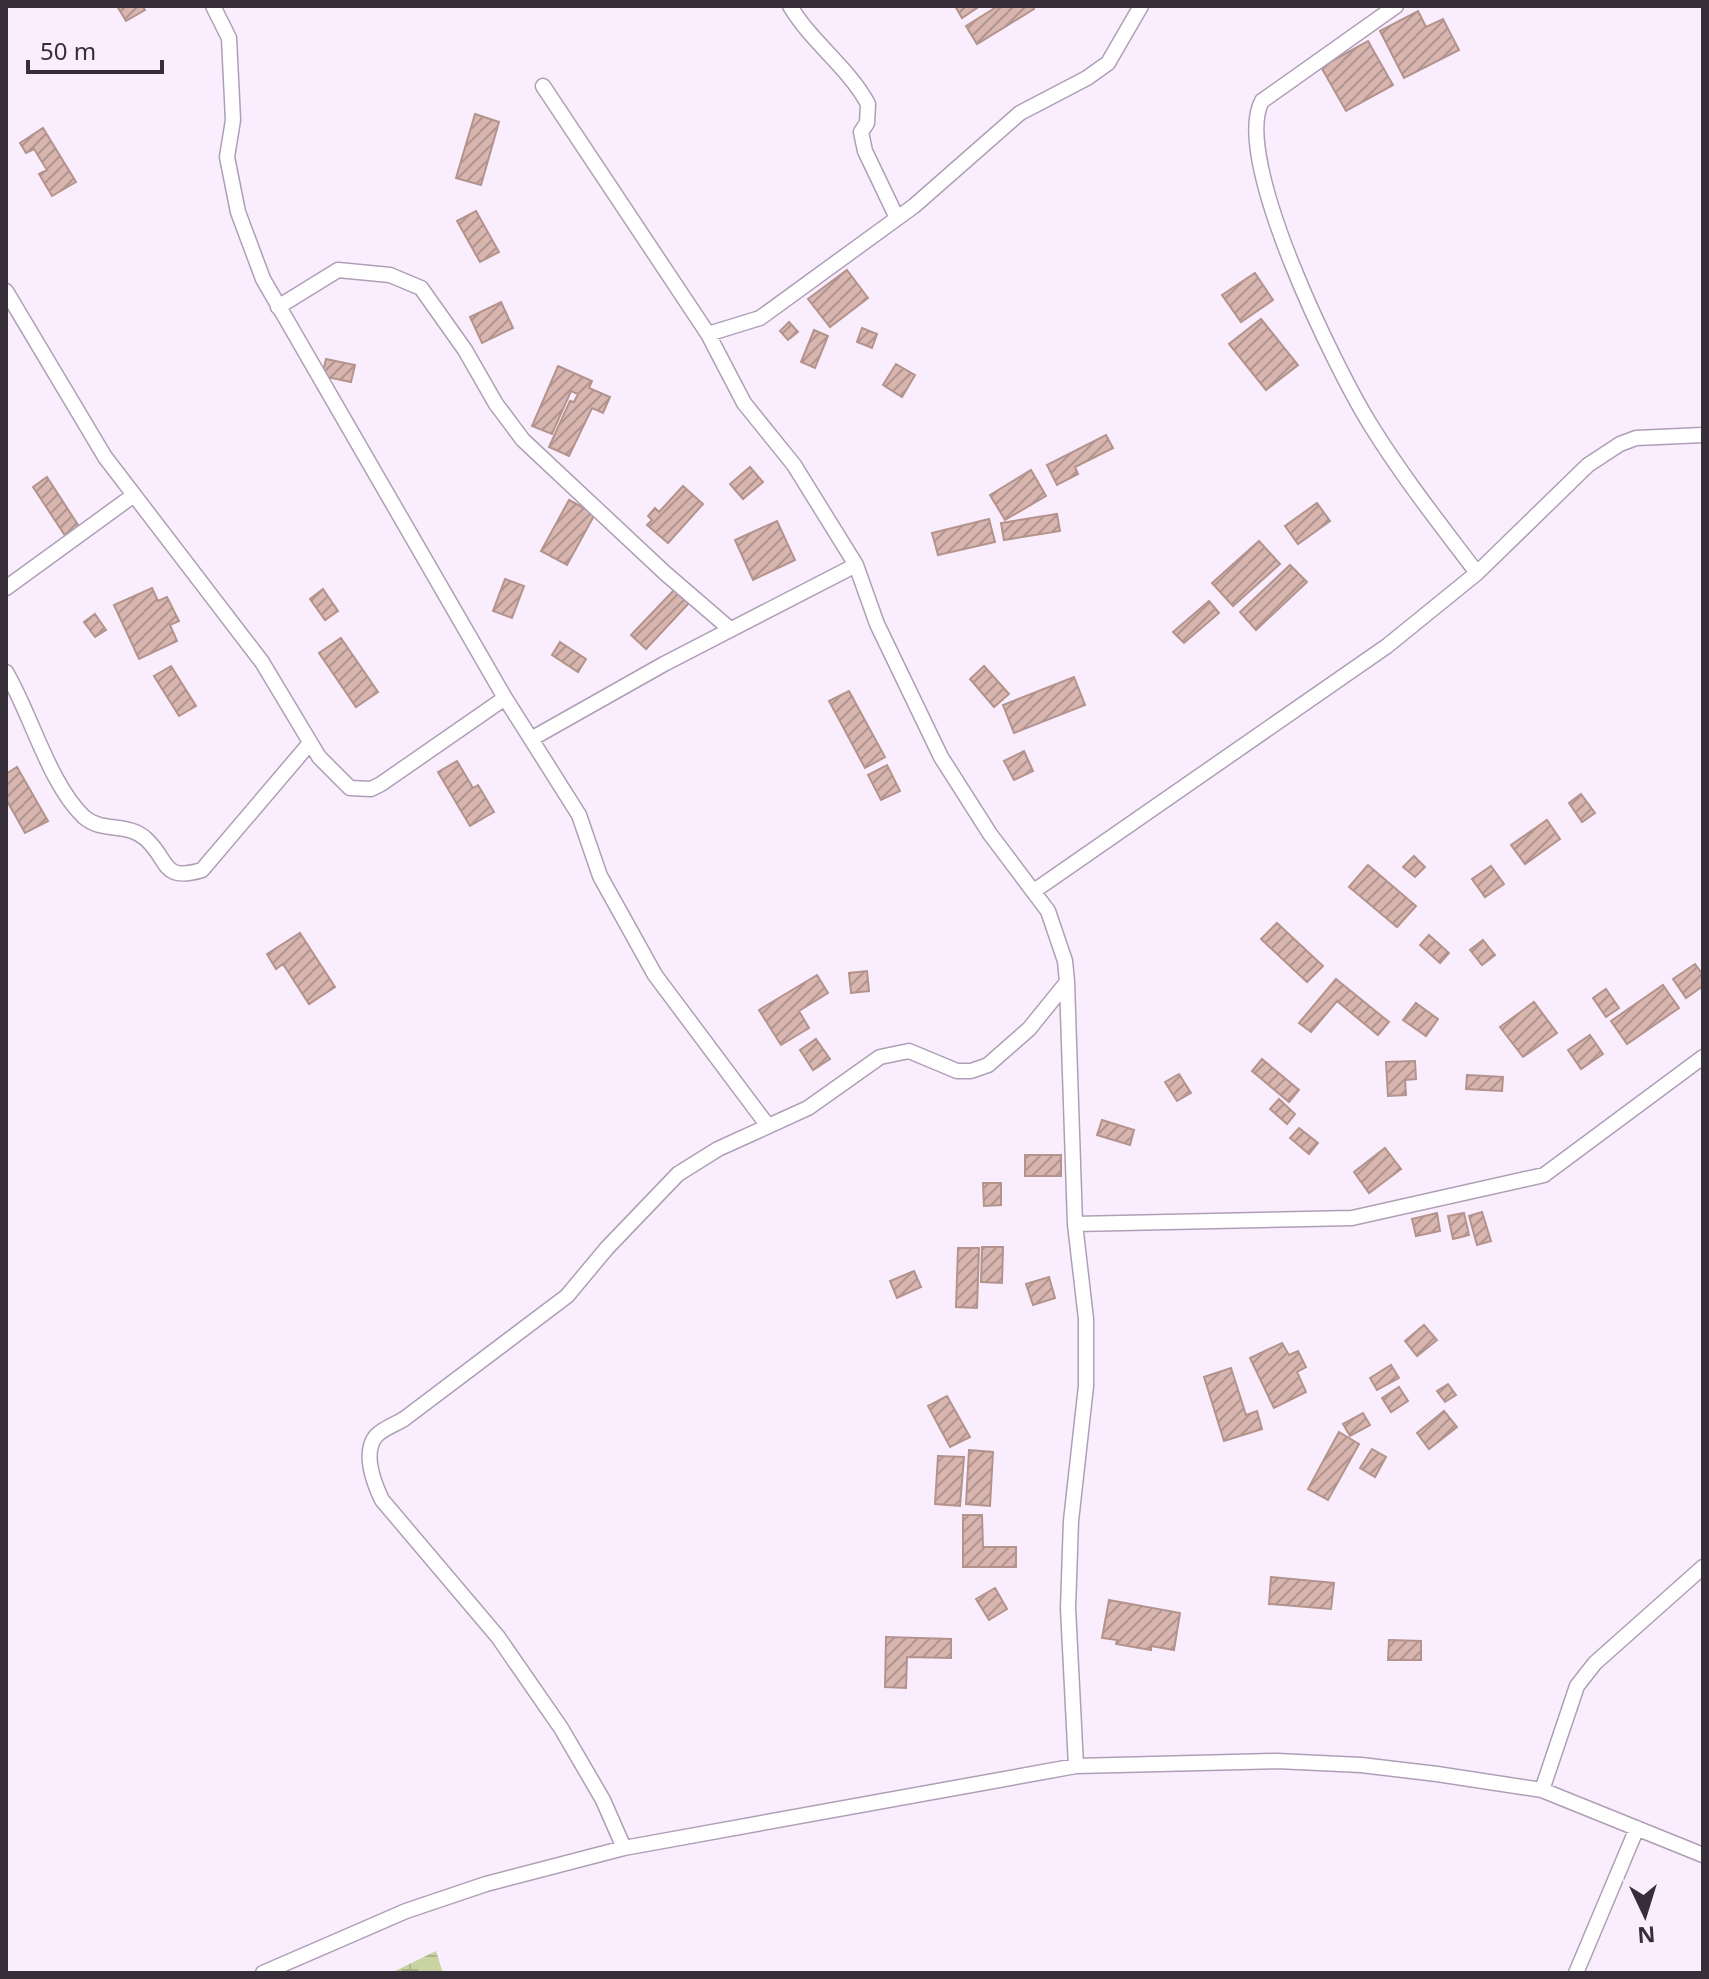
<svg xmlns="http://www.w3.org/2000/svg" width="1709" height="1979" viewBox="0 0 1709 1979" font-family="'Noto Sans',sans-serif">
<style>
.wetland{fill:url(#wetland-marsh)}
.building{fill:url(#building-hatch);stroke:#b3938c;stroke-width:2}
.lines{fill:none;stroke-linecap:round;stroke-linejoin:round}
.street-casing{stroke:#b09eb7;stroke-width:17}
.street{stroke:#fff;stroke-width:14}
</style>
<defs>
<pattern id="wetland-marsh" width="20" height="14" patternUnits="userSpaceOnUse" patternTransform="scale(2)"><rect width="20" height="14" fill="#cad4a2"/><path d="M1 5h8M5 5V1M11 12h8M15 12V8" fill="none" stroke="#aeb68c"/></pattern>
<pattern id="building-hatch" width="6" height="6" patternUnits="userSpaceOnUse" patternTransform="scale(2)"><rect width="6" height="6" fill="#d8b6af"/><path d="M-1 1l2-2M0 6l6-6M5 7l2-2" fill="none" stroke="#b0948f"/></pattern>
</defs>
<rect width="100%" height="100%" fill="#faeefe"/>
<path class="wetland" d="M436,1951l7,22h-52z"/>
<path class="building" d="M117,6h25l3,4 -19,11z
M955,6h25l-18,12z
M998,6h34l2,3 -57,35 -11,-18z
M1418,11l8,16 17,-8 16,31 -55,28 -24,-47z
M1368,41l25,44 -47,26 -25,-44z
M475,114l24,8 -18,63 -25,-7z
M43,128l33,54 -24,14 -13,-22 8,-4 -13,-21 -8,4 -6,-10z
M476,211l23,41 -19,10 -23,-41z
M847,270l21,28 -38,29 -22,-28z
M1255,273l18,27 -32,22 -19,-27z
M501,302l12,26 -31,15 -12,-26z
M1261,319l37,46 -32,25 -37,-46z
M789,322l9,10 -10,8 -8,-9z
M862,328l15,6 -5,14 -15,-6z
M814,330l14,6 -13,32 -14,-6z
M326,359l29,6 -4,17 -29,-6z
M896,364l19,11 -13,22 -19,-12z
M558,366l34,15 -3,7 21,9 -7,16 -11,-5 -23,48 -20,-9 21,-46 4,1 4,-8 -7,-3 -19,43 -20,-8z
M1106,435l7,13 -38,19 3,7 -21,11 -10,-20z
M750,467l13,15 -20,17 -13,-15z
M1031,470l15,26 -41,24 -15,-25z
M47,477l33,51 -14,9 -33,-50z
M683,486l20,18 -35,39 -21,-18 5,-5 -4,-4 7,-8 4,4z
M569,500l26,14 -28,51 -26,-14z
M1317,503l13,18 -32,23 -13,-18z
M1057,514l3,17 -56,9 -3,-17z
M989,519l6,23 -57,13 -6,-22z
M777,521l18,39 -42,20 -18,-40z
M1259,541l21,23 -47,42 -21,-23z
M1290,565l17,17 -51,48 -16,-18z
M505,579l19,7 -12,32 -19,-7z
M152,588l6,13 9,-4 12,24 -9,4 7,16 -38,18 -25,-54z
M323,589l15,22 -13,9 -15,-21z
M675,589l14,14 -43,46 -15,-14z
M1209,601l10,12 -35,30 -11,-11z
M95,614l11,16 -11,7 -11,-15z
M341,638l37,54 -22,15 -37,-54z
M560,642l26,17 -8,13 -26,-17z
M171,666l25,40 -17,10 -25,-40z
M984,666l25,28 -15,13 -24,-28z
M1074,677l11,28 -71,28 -11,-28z
M849,691l36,66 -20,11 -36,-67z
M1024,751l9,20 -19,9 -10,-19z
M457,761l16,27 5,-3 16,27 -24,14 -32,-54z
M887,765l13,26 -19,9 -13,-25z
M17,767l31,54 -23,12 -19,-34v-25z
M1581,794l14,19 -13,9 -13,-19z
M1547,820l13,19 -35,25 -14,-19z
M1414,856l11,11 -10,10 -12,-10z
M1368,865l48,41 -19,21 -48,-40z
M1491,866l13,18 -19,13 -13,-18z
M1277,923l46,43 -16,16 -46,-43z
M300,933l35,54 -26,17 -26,-40 -7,5 -9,-15z
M1429,935l20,18 -9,10 -20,-18z
M1483,940l12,15 -13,10 -12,-15z
M1695,964l8,11v11l-17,12 -13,-19z
M867,971l2,20 -18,2 -2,-20z
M817,975l11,18 -29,18 10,17 -28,17 -22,-35z
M1336,979l53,43 -11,13 -41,-34 -26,31 -12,-9z
M1663,985l16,23 -52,36 -16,-23z
M1606,989l13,19 -13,9 -13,-19z
M1534,1002l23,31 -34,24 -23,-30z
M1416,1003l22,16 -12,17 -23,-16z
M1590,1035l13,19 -22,15 -13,-19z
M816,1039l14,20 -17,11 -13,-20z
M1262,1059l37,31 -10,12 -37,-31z
M1415,1061l1,18 -11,1 1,15 -18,1 -2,-34z
M1179,1074l12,19 -14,8 -12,-19z
M1467,1075l36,2 -1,14 -36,-2z
M1279,1099l16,15 -8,10 -17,-15z
M1102,1120l32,10 -4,15 -33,-10z
M1299,1128l19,15 -9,11 -19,-16z
M1385,1148l16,21 -32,24 -15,-21z
M1025,1155h36v21h-36z
M983,1183h18v22l-17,1z
M1482,1212l9,29 -14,4 -8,-29z
M1437,1213l3,18 -24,5 -4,-17z
M1464,1213l5,22 -16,4 -5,-23z
M982,1247h21l-1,36 -21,-1z
M958,1248h21l-2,60 -21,-1z
M914,1271l7,16 -24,11 -7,-17z
M1049,1277l6,21 -22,7 -7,-21z
M1424,1325l13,15 -20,16 -12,-15z
M1282,1343l7,12 9,-4 8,16 -9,5 9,20 -32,16 -24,-50z
M1391,1365l8,13 -22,12 -7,-12z
M1231,1368l15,47 11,-4 5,18 -38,12 -20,-64z
M1448,1384l8,11 -11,7 -8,-11z
M1399,1387l9,14 -17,11 -9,-14z
M947,1396l23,41 -20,10 -22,-41z
M1444,1411l13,16 -28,22 -12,-16z
M1363,1413l7,12 -20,11 -7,-12z
M1339,1432l20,12 -31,56 -20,-11z
M1372,1449l14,8 -11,20 -15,-9z
M969,1450l24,2 -3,54 -24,-2z
M938,1456l26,1 -4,49 -25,-2z
M963,1515h19l1,32h33v20h-53z
M1271,1577l63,6 -3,26 -62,-5z
M995,1588l12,21 -18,11 -13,-21z
M1109,1600l71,13 -6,37 -23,-4v4l-35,-6 1,-4 -15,-2z
M886,1637l65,2v19l-44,-1 -1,31 -21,-1z
M1389,1640l32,1v19h-33z"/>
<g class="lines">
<g class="street-casing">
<path id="street" d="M213,6l16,32 4,82 -6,37 11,55 25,67 242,419
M790,6c22,37 58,61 78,98l-1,19 -6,9 4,19 32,67
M1396,6l-134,95c-31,57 74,268 108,323 32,52 70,100 107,149
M543,86l165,248 36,69 50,62 62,100 21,59 64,133 49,77 58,77 17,50 2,21 8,242 11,95v67l-15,135 -3,87 8,158
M6,291l99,166 157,205 57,95 31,31 21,1 10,-5 124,-86 26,41 133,-75 192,-99
M278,307l60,-37 52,5 31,13 44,62 31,54 27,36 142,133 65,56
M708,334l52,-16 154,-112 106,-93 67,-35 21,-15 33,-57
M6,588l128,-93
M6,672c25,42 43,112 78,145 18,16 44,5 62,22 24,22 15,43 56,31l108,-127
M531,739l48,76 21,61 55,99 113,151
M1034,891l353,-245 90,-73 111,-108 32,-21 16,-6 67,-3
M1075,1224l277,-6 192,-43 159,-118
M1542,1790l35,-104 18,-23 108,-96
M624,1848l-21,-48 -42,-72 -63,-91 -116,-137c-8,-17 -20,-47 -6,-64 6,-7 20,-12 28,-17l163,-123 40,-48 71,-74 40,-25 90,-41 72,-51 29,-6 48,20h14l17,-6 41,-36 38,-47
M263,1973l143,-62 80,-27 138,-36 452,-82 201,-5 84,4 76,9 105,16 161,65
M1576,1973l61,-145"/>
</g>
<use href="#street" class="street"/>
</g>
<rect width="1709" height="1979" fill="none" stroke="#362f39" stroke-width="16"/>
<g transform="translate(1645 1915) rotate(176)" stroke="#faeefe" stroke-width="6" paint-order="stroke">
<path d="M0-6L14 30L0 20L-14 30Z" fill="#362f39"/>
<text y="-12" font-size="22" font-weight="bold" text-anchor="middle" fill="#362f39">N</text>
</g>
<path d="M28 60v12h134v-12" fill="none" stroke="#362f39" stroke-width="4"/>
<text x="40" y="60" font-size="24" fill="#362f39" stroke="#faeefe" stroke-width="6" paint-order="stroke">50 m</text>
</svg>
